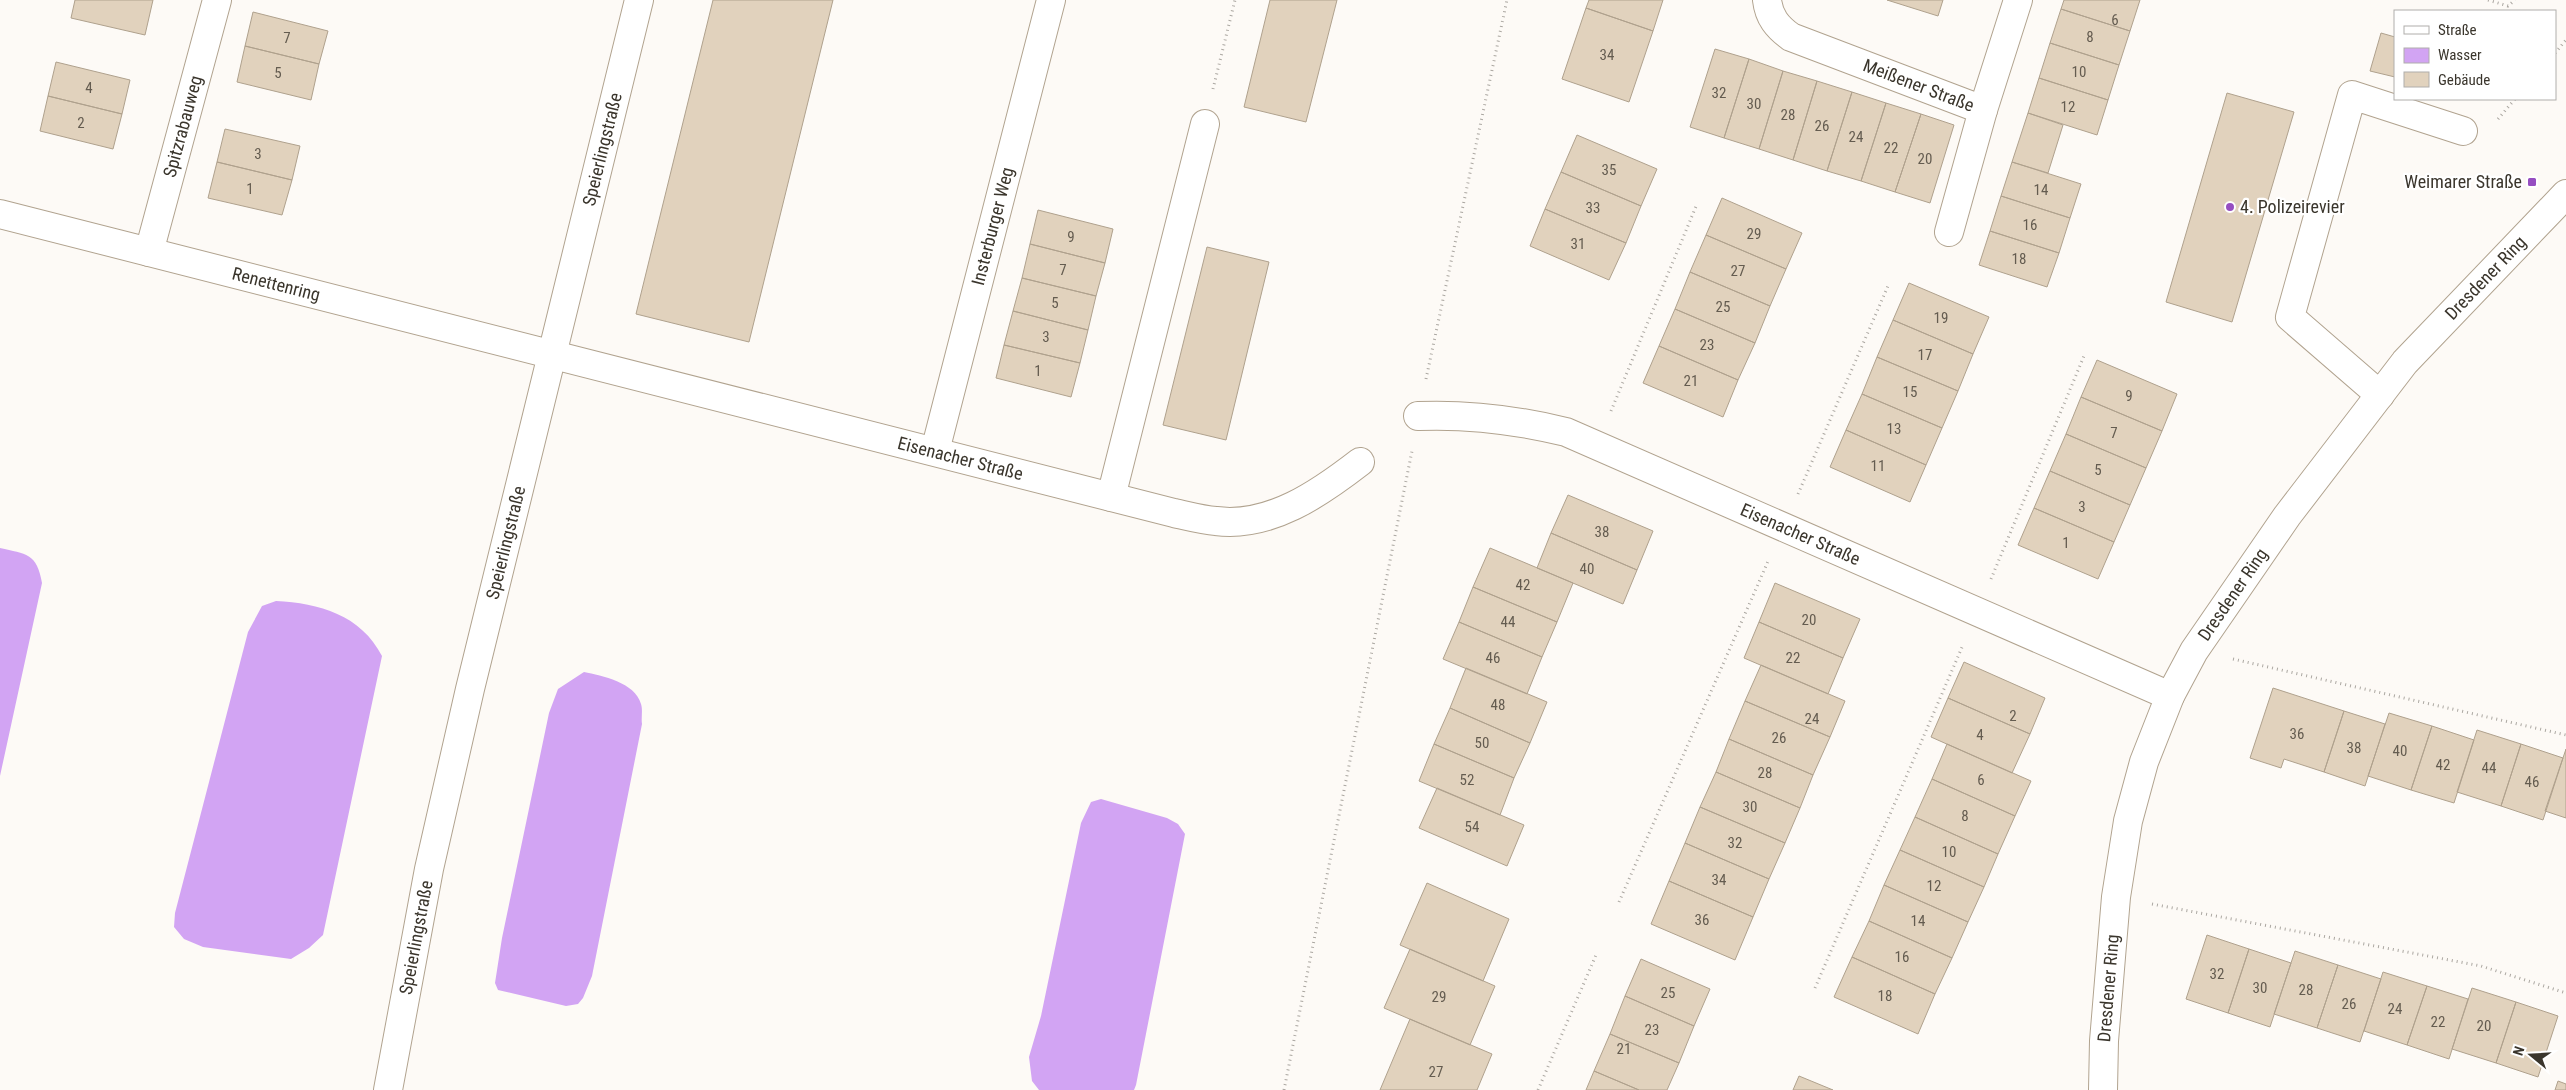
<svg xmlns="http://www.w3.org/2000/svg" width="2566" height="1090" viewBox="0 0 2566 1090" font-family="'Roboto Condensed',sans-serif">
<style>
.water{fill:#d2a4f3}
.building{fill:#e1d2bd;stroke:#afa18d}
.lines{fill:none;stroke-linecap:round;stroke-linejoin:round}
.minor-casing{stroke:#b1a38f;stroke-width:30}
.path{stroke:#aba7a1;stroke-width:3;stroke-dasharray:1 4;stroke-linecap:butt}
.minor{stroke:#fff;stroke-width:28}
.poi-dot{fill:#964ec1;stroke:#fff;stroke-width:2}
.labels{text-anchor:middle;stroke-width:4.5;stroke-linejoin:round;paint-order:stroke}
.number-label{font-size:15px;fill:#645c50}
.street-label{font-size:18px;fill:#3a352c;stroke:#fff}
.poi-label{font-size:18px;fill:#3a352c;stroke:#fff;text-anchor:end}
</style>
<rect width="100%" height="100%" fill="#fdfaf6"/>
<path class="water" d="M0,548c26,6 37,5 42,35l-42,193z
M276,601c43,2 85,14 106,55l-59,279 -14,13 -18,11 -88,-12 -19,-8 -10,-12 1,-14 73,-281 14,-26z
M584,672c18,4 51,10 57,32 2,6 0,14 1,20l-50,252 -9,22 -5,6 -12,2 -68,-16 -3,-7 7,-45 47,-225 9,-24z
M1101,799l66,19 11,6 7,10 -49,251 -2,5h-95l-7,-9 -3,-24 12,-41 40,-193 10,-21z"/>
<path class="building" d="M75,0h78l-8,35 -74,-17z
M713,0h120l-84,342 -113,-28z
M1270,0h67l-31,122 -62,-15z
M1589,0h74l-10,31 -67,-23z
M1887,0h56l-5,16z
M2064,0h76l-10,31 -69,-22z
M1586,8l67,23 -24,71 -67,-23z
M2061,9l69,22 -11,34 -69,-22z
M253,12l75,19 -9,33 -74,-18z
M2381,33l14,4v40l-25,-6z
M2050,43l69,22 -11,35 -69,-22z
M245,46l74,18 -8,36 -74,-18z
M1715,49l34,10 -25,79 -34,-11z
M1749,59l34,12 -24,78 -35,-11z
M56,62l74,18 -8,34 -74,-18z
M1783,71l34,10 -24,79 -34,-11z
M2039,78l69,22 -11,35 -69,-22z
M1817,81l35,11 -25,79 -34,-11z
M1852,92l34,11 -25,78 -34,-10z
M2227,93l67,19 -62,210 -66,-20z
M48,96l74,18 -9,35 -73,-18z
M1886,103l35,11 -26,78 -34,-11z
M2028,113l35,12 -15,48 -36,-11z
M1921,114l33,11 -24,78 -35,-11z
M225,129l75,17 -8,34 -75,-18z
M1577,135l80,34 -16,37 -80,-34z
M217,162l75,18 -10,35 -74,-17z
M2012,162l69,22 -11,34 -69,-22z
M1561,172l80,34 -15,37 -81,-34z
M2001,196l69,22 -11,35 -69,-22z
M1722,198l80,35 -16,36 -80,-34z
M1545,209l81,34 -17,37 -79,-34z
M1038,210l75,19 -8,34 -75,-19z
M1990,231l69,22 -12,34 -68,-22z
M1706,235l80,34 -16,37 -80,-34z
M1030,244l75,19 -9,33 -74,-18z
M1207,247l62,15 -43,178 -63,-15z
M1690,272l80,34 -15,37 -80,-34z
M1022,278l74,18 -8,34 -75,-19z
M1909,283l80,34 -16,37 -80,-34z
M1675,309l80,34 -17,37 -79,-34z
M1013,311l75,19 -8,33 -76,-18z
M1893,320l80,34 -15,37 -81,-34z
M1004,345l76,18 -9,34 -75,-19z
M1659,346l79,34 -15,37 -80,-34z
M1877,357l81,34 -16,37 -80,-34z
M2097,360l80,34 -15,37 -81,-34z
M1862,394l80,34 -16,37 -80,-35z
M2081,397l81,34 -16,37 -80,-34z
M1846,430l80,35 -16,37 -80,-35z
M2066,434l80,34 -16,37 -80,-34z
M2050,471l80,34 -16,37 -80,-34z
M1568,495l85,36 -16,39 -86,-37z
M2034,508l80,34 -16,37 -80,-34z
M1551,533l86,37 -14,34 -86,-36z
M1490,548l83,35 -16,39 -84,-35z
M1775,583l85,36 -17,39 -84,-36z
M1473,587l84,35 -15,35 -83,-35z
M1459,622l83,35 -15,37 -84,-35z
M1759,622l84,36 -15,36 -84,-36z
M1964,662l81,36 -15,36 -82,-36z
M1761,665l84,36 -15,36 -85,-36z
M1466,668l81,34 -17,41 -80,-35z
M2273,688l71,23 -20,61 -40,-13 -3,9 -31,-10z
M1948,698l82,36 -18,39 -81,-36z
M1745,701l85,36 -17,38 -84,-36z
M1450,708l80,35 -16,35 -80,-34z
M2344,711l41,13 -20,62 -41,-14z
M2389,713l43,13 -21,64 -43,-14z
M2432,726l42,14 -20,63 -43,-13z
M2477,730l44,14 -20,62 -44,-14z
M1729,739l84,36 -13,33 -84,-36z
M1434,744l80,34 -14,37 -81,-34z
M1947,744l84,37 -16,35 -83,-37z
M2521,744l42,14 -20,62 -42,-14z
M2566,749v69l-21,-7z
M1716,772l84,36 -15,35 -85,-36z
M1932,779l83,37 -17,38 -83,-37z
M1437,788l87,37 -17,41 -88,-38z
M1700,807l85,36 -16,36 -84,-36z
M1915,817l83,37 -14,33 -84,-37z
M1685,843l84,36 -16,38 -84,-36z
M1900,850l84,37 -16,35 -84,-37z
M1669,881l84,36 -18,43 -84,-36z
M1427,883l82,36 -26,62 -83,-36z
M1884,885l84,37 -16,36 -83,-37z
M1869,921l83,37 -17,36 -83,-37z
M2207,935l42,14 -21,64 -42,-14z
M1410,949l85,37 -25,59 -86,-37z
M2249,949l42,14 -21,64 -42,-14z
M2295,951l43,14 -21,63 -43,-14z
M1852,957l83,37 -17,40 -84,-37z
M1641,959l69,30 -16,37 -69,-30z
M2338,965l43,14 -21,63 -43,-14z
M2383,972l44,14 -20,59 -43,-14z
M2427,986l41,13 -19,60 -42,-14z
M2472,988l44,14 -20,61 -44,-14z
M1625,996l69,30 -15,37 -69,-29z
M2516,1002l42,14 -20,61 -42,-14z
M1410,1019l82,35 -15,36h-97z
M1610,1034l69,29 -12,27h-28l-45,-19z
M1594,1071l45,19h-53z
M1799,1076l34,14h-40z
M2558,1081l8,3v6h-11z"/>
<g class="lines">
<g class="minor-casing">
<g id="minor">
<path id="s1" d="M1767,0c2,17 10,27 24,37l192,73 35,-110"/>
<path id="s2" d="M0,214l1174,299c14,3 28,7 42,8 54,7 104,-28 144,-59"/>
<path d="M1949,232l34,-122"/>
<path id="s3" d="M149,252l68,-252"/>
<path d="M2380,395l-90,-78 62,-222 111,36"/>
<path id="s4" d="M1418,416c50,-2 99,4 148,16l604,264"/>
<path id="s5" d="M935,451l116,-451"/>
<path d="M1111,497l94,-373"/>
<path id="s6" d="M388,1090l41,-221 41,-180 169,-689"/>
<path id="s7" d="M2103,1090l1,-49 12,-144 12,-76 16,-59 26,-66 24,-45 93,-135 118,-154 161,-168"/>
</g>
</g>
<path class="path" d="M2488,0l20,6 7,-6
M2555,53l11,-13
M1213,89l22,-89
M2498,119l17,-20
M1426,379l81,-379
M1611,411l86,-207
M1798,494l90,-208
M1991,579l93,-223
M2233,659l333,76
M1619,902l150,-343
M2152,904l329,62 85,27
M1815,988l148,-343
M1284,1090l128,-639
M1538,1090l58,-135"/>
<use href="#minor" class="minor"/>
</g>
<g class="poi-dot">
<rect x="2527" y="177" width="10" height="10" rx="2.5"/>
<circle cx="2230" cy="207" r="5"/>
</g>
<g class="labels">
<g class="number-label">
<text x="2115" y="25">6</text>
<text x="2090" y="42">8</text>
<text x="287" y="43">7</text>
<text x="1607" y="60">34</text>
<text x="2079" y="77">10</text>
<text x="278" y="78">5</text>
<text x="89" y="93">4</text>
<text x="1719" y="98">32</text>
<text x="1754" y="109">30</text>
<text x="2068" y="112">12</text>
<text x="1788" y="120">28</text>
<text x="81" y="128">2</text>
<text x="1822" y="131">26</text>
<text x="1856" y="142">24</text>
<text x="1891" y="153">22</text>
<text x="258" y="159">3</text>
<text x="1925" y="164">20</text>
<text x="1609" y="175">35</text>
<text x="250" y="194">1</text>
<text x="2041" y="195">14</text>
<text x="1593" y="213">33</text>
<text x="2030" y="230">16</text>
<text x="1754" y="239">29</text>
<text x="1071" y="242">9</text>
<text x="1578" y="249">31</text>
<text x="2019" y="264">18</text>
<text x="1063" y="275">7</text>
<text x="1738" y="276">27</text>
<text x="1055" y="308">5</text>
<text x="1723" y="312">25</text>
<text x="1941" y="323">19</text>
<text x="1046" y="342">3</text>
<text x="1707" y="350">23</text>
<text x="1925" y="360">17</text>
<text x="1038" y="376">1</text>
<text x="1691" y="386">21</text>
<text x="1910" y="397">15</text>
<text x="2129" y="401">9</text>
<text x="1894" y="434">13</text>
<text x="2114" y="438">7</text>
<text x="1878" y="471">11</text>
<text x="2098" y="475">5</text>
<text x="2082" y="512">3</text>
<text x="1602" y="537">38</text>
<text x="2066" y="548">1</text>
<text x="1587" y="574">40</text>
<text x="1523" y="590">42</text>
<text x="1809" y="625">20</text>
<text x="1508" y="627">44</text>
<text x="1493" y="663">46</text>
<text x="1793" y="663">22</text>
<text x="1498" y="710">48</text>
<text x="2013" y="721">2</text>
<text x="1812" y="724">24</text>
<text x="2297" y="739">36</text>
<text x="1980" y="740">4</text>
<text x="1779" y="743">26</text>
<text x="1482" y="748">50</text>
<text x="2354" y="753">38</text>
<text x="2400" y="756">40</text>
<text x="2443" y="770">42</text>
<text x="2489" y="773">44</text>
<text x="1765" y="778">28</text>
<text x="1467" y="785">52</text>
<text x="1981" y="785">6</text>
<text x="2532" y="787">46</text>
<text x="1750" y="812">30</text>
<text x="1965" y="821">8</text>
<text x="1472" y="832">54</text>
<text x="1735" y="848">32</text>
<text x="1949" y="857">10</text>
<text x="1719" y="885">34</text>
<text x="1934" y="891">12</text>
<text x="1702" y="925">36</text>
<text x="1918" y="926">14</text>
<text x="1902" y="962">16</text>
<text x="2217" y="979">32</text>
<text x="2260" y="993">30</text>
<text x="2306" y="995">28</text>
<text x="1668" y="998">25</text>
<text x="1885" y="1001">18</text>
<text x="1439" y="1002">29</text>
<text x="2349" y="1009">26</text>
<text x="2395" y="1014">24</text>
<text x="2438" y="1027">22</text>
<text x="2484" y="1031">20</text>
<text x="1652" y="1035">23</text>
<text x="1624" y="1054">21</text>
<text x="1436" y="1077">27</text>
</g>
<g class="street-label">
<text dy="6" stroke="none"><textPath href="#s1" startOffset="182">Meißener Straße</textPath></text>
<text dy="6" stroke="none"><textPath href="#s3" startOffset="130">Spitzrabauweg</textPath></text>
<text dy="6" stroke="none"><textPath href="#s6" startOffset="965">Speierlingstraße</textPath></text>
<text dy="6" stroke="none"><textPath href="#s5" startOffset="232">Insterburger Weg</textPath></text>
<text dy="6" stroke="none"><textPath href="#s7" startOffset="928">Dresdener Ring</textPath></text>
<text dy="6" stroke="none"><textPath href="#s2" startOffset="285">Renettenring</textPath></text>
<text dy="6" stroke="none"><textPath href="#s2" startOffset="991">Eisenacher Straße</textPath></text>
<text dy="6" stroke="none"><textPath href="#s4" startOffset="405">Eisenacher Straße</textPath></text>
<text dy="6" stroke="none"><textPath href="#s6" startOffset="560">Speierlingstraße</textPath></text>
<text dy="6" stroke="none"><textPath href="#s7" startOffset="522">Dresdener Ring</textPath></text>
<text dy="6" stroke="none"><textPath href="#s6" startOffset="155">Speierlingstraße</textPath></text>
<text dy="6" stroke="none"><textPath href="#s7" startOffset="102">Dresdener Ring</textPath></text>
</g>
<g class="poi-label">
<text x="2522" y="188">Weimarer Straße</text>
<text x="2240" y="213" text-anchor="start">4. Polizeirevier</text>
</g>
</g>
<rect x="2394" y="10" width="162" height="90" fill="#ffffff" stroke="#b0aeab"/>
<rect x="2404" y="26" width="25" height="8" fill="#ffffff" stroke="#b0aeab"/>
<text x="2438" y="35" font-size="15" fill="#3a352c">Straße</text>
<rect x="2404" y="48" width="25" height="15" fill="#d2a4f3" stroke="#b0aeab"/>
<text x="2438" y="60" font-size="15" fill="#3a352c">Wasser</text>
<rect x="2404" y="72" width="25" height="15" fill="#e1d2bd" stroke="#b0aeab"/>
<text x="2438" y="85" font-size="15" fill="#3a352c">Gebäude</text>
<g transform="translate(2531 1055) rotate(288)" stroke="#ffffff" stroke-width="4" paint-order="stroke">
<path d="M0-4L9 19L0 12L-9 19Z" fill="#3a352c"/>
<text y="-8" font-size="14" font-weight="bold" text-anchor="middle" fill="#3a352c">N</text>
</g>
</svg>
